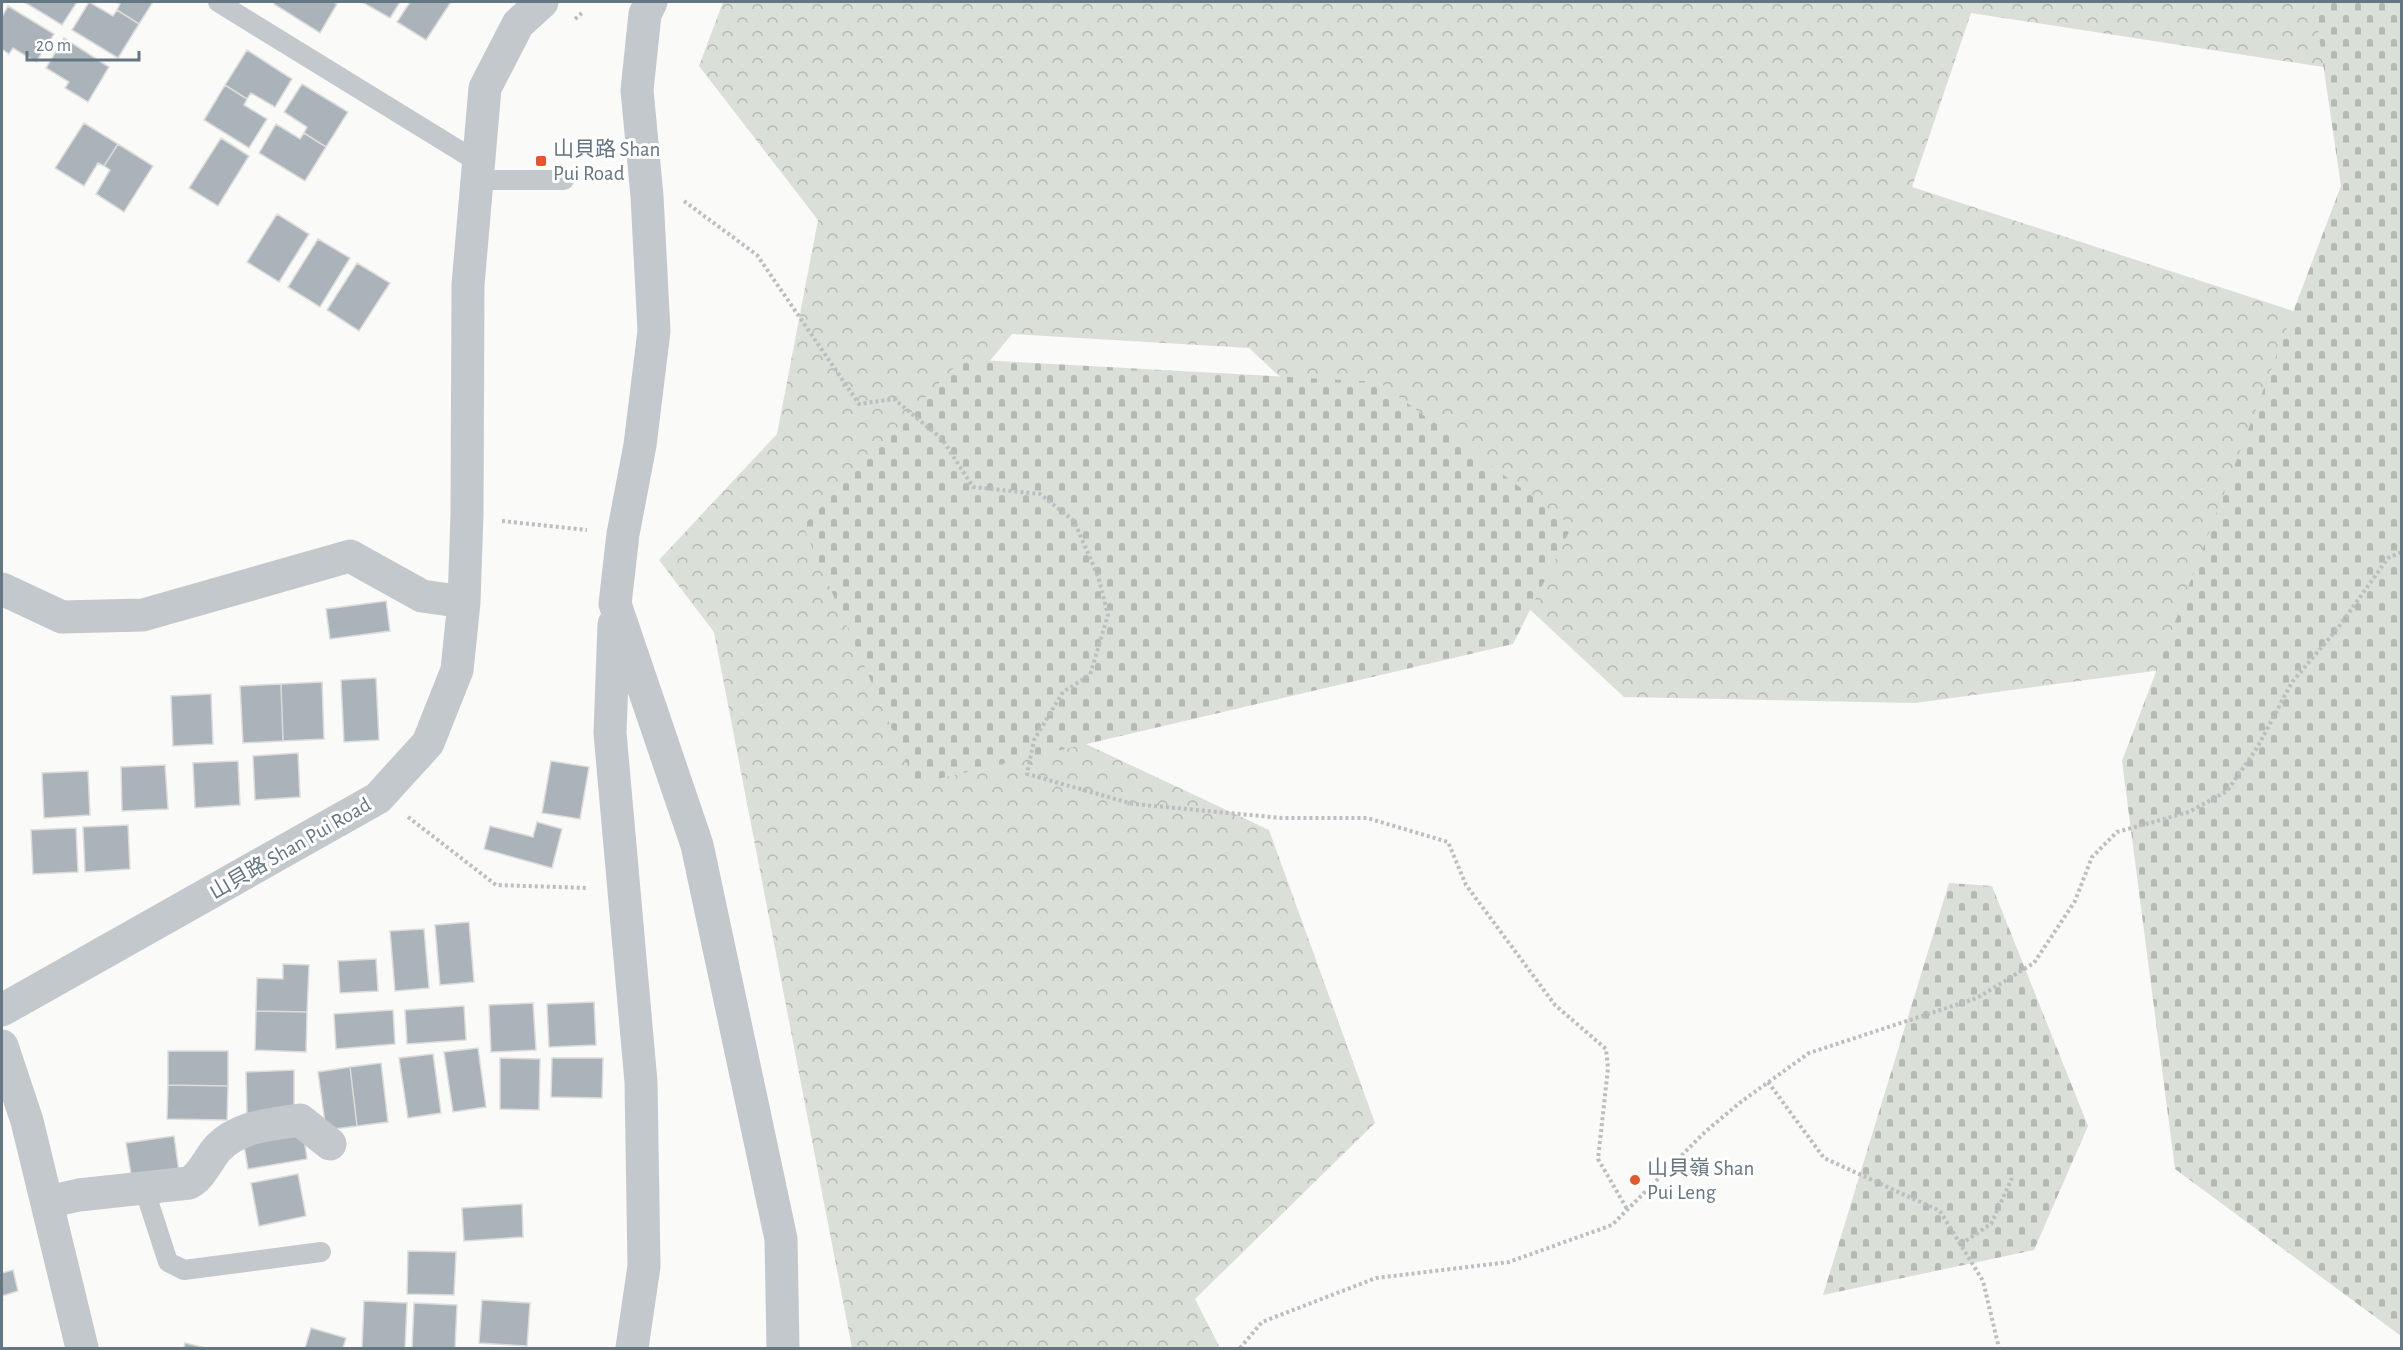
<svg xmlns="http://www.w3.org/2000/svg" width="2403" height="1350" viewBox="0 0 2403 1350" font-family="'Alegreya Sans','Noto Sans TC',sans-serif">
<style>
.forest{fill:url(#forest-crowns)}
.cemetery{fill:url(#cemetery-stones)}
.building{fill:#aab3b9;stroke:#dcdcda;stroke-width:1.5}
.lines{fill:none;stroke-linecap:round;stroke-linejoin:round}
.path{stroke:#bbbfc2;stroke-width:4;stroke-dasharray:3 3;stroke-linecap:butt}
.service{stroke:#c3c8cc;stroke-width:20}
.minor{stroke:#c3c8cc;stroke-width:33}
.poi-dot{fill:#e4572e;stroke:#fff;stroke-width:2}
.labels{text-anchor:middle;stroke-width:6;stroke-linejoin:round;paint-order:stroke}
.poi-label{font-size:21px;fill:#657683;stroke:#fff;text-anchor:start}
.street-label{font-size:21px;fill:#657683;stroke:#fff}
</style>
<defs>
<pattern id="forest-crowns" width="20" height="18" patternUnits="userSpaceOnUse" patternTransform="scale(1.5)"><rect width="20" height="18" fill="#dadfd7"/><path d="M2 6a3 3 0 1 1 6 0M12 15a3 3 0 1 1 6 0" fill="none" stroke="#b4b9b4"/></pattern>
<pattern id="cemetery-stones" width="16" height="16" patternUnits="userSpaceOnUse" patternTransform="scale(1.5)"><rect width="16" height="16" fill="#dadfd7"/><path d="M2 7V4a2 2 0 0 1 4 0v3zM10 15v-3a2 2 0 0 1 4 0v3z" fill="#b4b9b4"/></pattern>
</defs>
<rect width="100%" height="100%" fill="#fafaf8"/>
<path class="forest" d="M723,2h1678v77l-430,-66 -59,174 421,137 -119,339 -299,40 -291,-6 -375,-349 -237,-14 -180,218 109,124 328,154 106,293 -180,176 25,49h-368l-138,-716 -55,-72 118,-126 41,-214 -119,-154z"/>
<path class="cemetery" d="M2314,2h87v1334l-226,-167 -53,-408 219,-575z
M962,359l417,23 193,144 -59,118 -597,140 -113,-258z
M1949,883l43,3 96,240 -54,124 -211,45z"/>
<path class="building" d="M24,2h53l-15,23z
M89,2l24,14 4,-6 22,14 -21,34 -46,-28z
M116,2h37l-14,22 -22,-14 3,-6z
M275,2h58l4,2 -17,29 -46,-29z
M362,2h38l-10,16z
M410,2h41l-25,38 -29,-18z
M8,6l46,28 -18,28 -23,-14 -4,6 -7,-5v-32z
M64,38l45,29 -21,35 -23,-14 4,-6 -23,-14z
M247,50l45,29 -17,28 -24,-14 -4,6 -22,-14z
M302,84l46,28 -22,35 -22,-14 3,-6 -23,-15z
M225,85l22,14 -3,6 23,14 -18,29 -45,-28z
M84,123l34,21 -14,22 -6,-3 -14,23 -29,-18z
M276,124l24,15 4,-6 22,14 -21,34 -46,-28z
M221,138l28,18 -31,50 -29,-18z
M118,144l35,22 -29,46 -28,-18 14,-24 -6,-4z
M277,214l32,20 -30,48 -32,-20z
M318,239l32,19 -30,49 -32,-20z
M357,263l33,20 -31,48 -32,-21z
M386,601l4,30 -60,8 -4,-30z
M376,678l3,62 -35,2 -3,-62z
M322,682l2,57 -41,2 -2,-57z
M281,684l2,57 -40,2 -3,-57z
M211,694l2,50 -40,2 -2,-50z
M298,753l2,44 -45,3 -2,-44z
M238,761l2,44 -45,3 -2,-45z
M551,761l38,6 -9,52 -38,-6z
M165,765l3,44 -46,2 -1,-44z
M88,771l2,44 -46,3 -2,-45z
M537,822l25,7 -10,39 -68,-19 6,-23 43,11z
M128,825l2,44 -45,3 -2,-45z
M76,828l2,44 -45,2 -2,-44z
M469,922l5,60 -34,3 -5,-60z
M424,929l5,59 -34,3 -5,-60z
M376,959l2,32 -38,2 -2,-32z
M283,964l26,1 -2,47 -51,-1 1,-33 26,1z
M594,1002l2,43 -47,2 -2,-43z
M533,1003l3,47 -45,2 -2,-47z
M464,1006l2,34 -59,4 -2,-34z
M393,1010l2,34 -59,5 -2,-35z
M256,1011l51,1 -1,40 -51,-2z
M478,1048l8,59 -33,5 -9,-60z
M168,1051h60v35l-60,-1z
M433,1054l8,59 -33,5 -9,-60z
M500,1058l40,1 -1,51 -39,-1z
M552,1058h51l-1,40 -51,-1z
M381,1063l7,59 -31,4 -7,-59z
M350,1067l7,59 -31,4 -8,-58z
M294,1070v43l-47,1 -1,-42z
M168,1085l60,1 -1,34 -60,-1z
M302,1125l5,34 -59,10 -6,-35z
M174,1136l6,43 -47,7 -7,-43z
M298,1174l8,42 -47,10 -8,-43z
M522,1204l1,33 -59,4 -2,-33z
M408,1251l48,1 -2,43 -47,-1z
M13,1270l5,21 -16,5 1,4 -1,1v-28z
M482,1300l48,3 -3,43 -48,-3z
M364,1301l43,2 -2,45h-43z
M414,1303l43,2 -2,43h-43z
M311,1328l35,10 -3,10h-38z
M185,1343l21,5h-22z"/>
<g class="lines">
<path class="path" d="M575,19l7,-6
M684,201l73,54 102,149 35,-5 48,40 31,48 67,7 34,27 24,55 10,39 -18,60 -27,17 -29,48 -7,34 106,30 149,14h85l81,24 18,43 89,120 51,44 2,19 -10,91 29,50
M502,521l85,9
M408,817l88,68 91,3
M1768,1082l56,76 116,53 43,70 16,67
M1961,1244l30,-20 21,-46
M1240,1348l22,-26 114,-44 133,-16 103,-37 94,-94 36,-30 67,-48 168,-55 57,-35 41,-62 17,-44 25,-25 72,-20 38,-21 30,-43 35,-66 46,-54 50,-70 14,-6"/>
<path class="service" d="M218,2l260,160
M477,180h87
M144,1188l24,74 16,8 137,-18"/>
<path class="minor" d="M651,2l-6,12 -8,76 10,106 7,135 -14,114 -17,89 -8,70 82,241 84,394 2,109
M2,589l60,28 81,-2 207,-59 72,40 42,6
M614,624l-4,109 31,349 3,184 -12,82
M2,1010l376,-212 50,-55 29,-73 7,-68 3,-88 1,-229 17,-197 33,-64 24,-22
M2,1046l25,75 55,227
M47,1202l32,-7 110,-12c13,-7 19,-24 29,-35 21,-22 54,-24 82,-28l30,24"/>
</g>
<g class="poi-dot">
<rect x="535" y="155" width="12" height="12" rx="3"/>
<circle cx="1635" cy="1180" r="6"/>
</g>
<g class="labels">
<g class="poi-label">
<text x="553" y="156">山貝路 Shan<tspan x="553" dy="24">Pui Road</tspan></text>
<text x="1647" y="1175">山貝嶺 Shan<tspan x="1647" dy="24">Pui Leng</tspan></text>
</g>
<g class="street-label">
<text transform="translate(290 848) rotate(-30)" y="7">山貝路 Shan Pui Road</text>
</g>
</g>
<rect width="2403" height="1350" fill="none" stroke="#657683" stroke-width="6"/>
<path d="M27 51v9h112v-9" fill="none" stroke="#657683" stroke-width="3"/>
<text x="36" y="51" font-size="18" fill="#657683" stroke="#ffffff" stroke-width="4.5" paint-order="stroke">20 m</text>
</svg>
